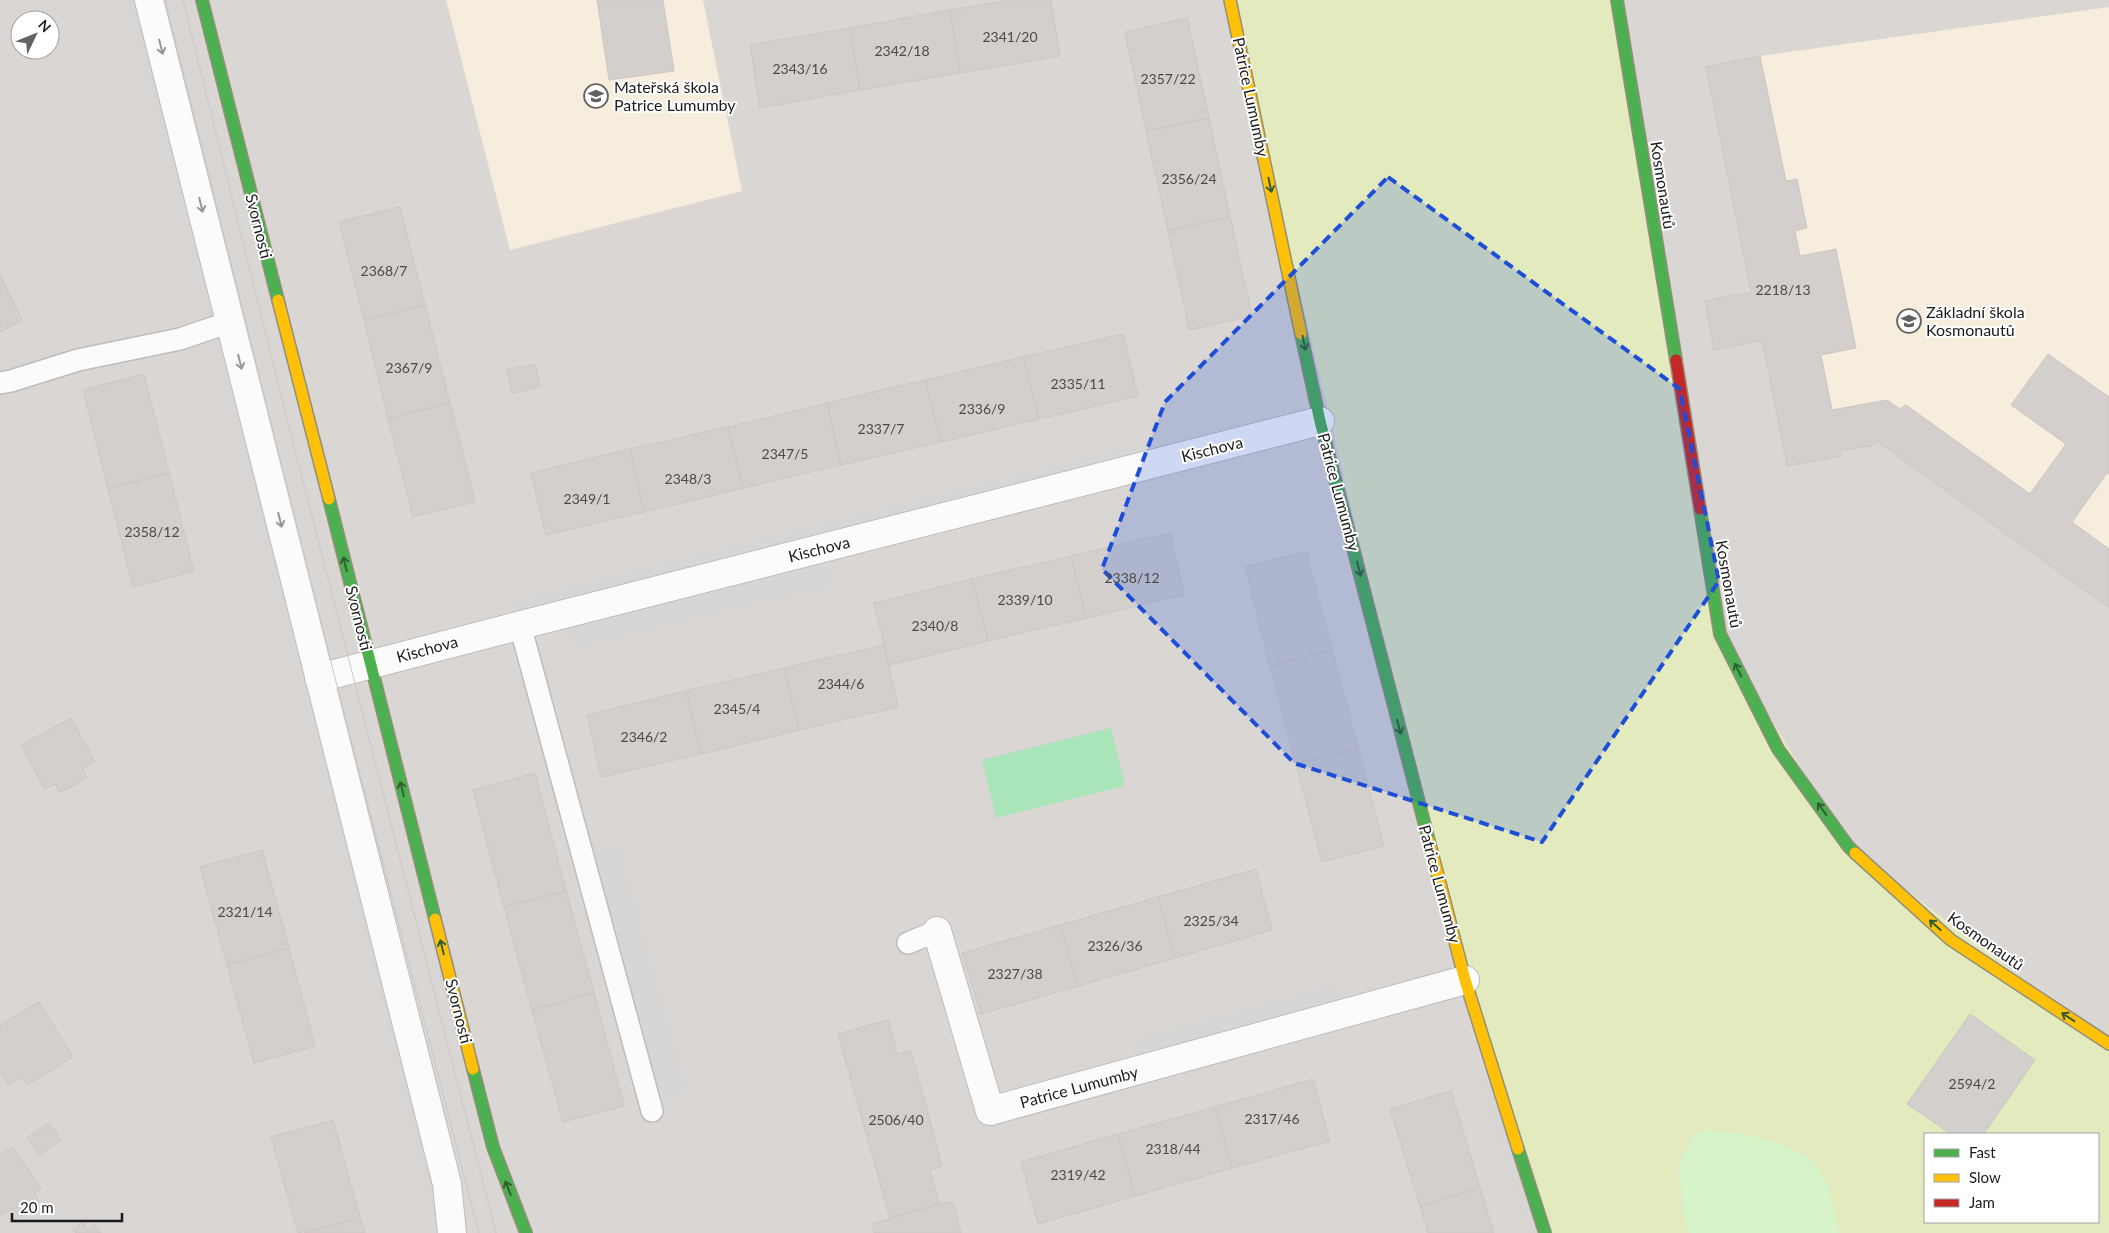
<svg xmlns="http://www.w3.org/2000/svg" width="2109" height="1233" viewBox="0 0 2109 1233" font-family="Lato,sans-serif">
<style>
.residential{fill:#d9d6d4;fill-rule:evenodd}
.education{fill:#f6eddc}
.religious{fill:#d8d6d4}
.grass{fill:#e3eabe;fill-rule:evenodd}
.park{fill:#d6f3ca}
.pitch{fill:#aae5ba}
.building{fill:#d3cfcc;stroke:#cdc6c4}
.lines{fill:none;stroke-linecap:round;stroke-linejoin:round}
.lane-casing{stroke:#bfbdbc;stroke-width:24}
.street-casing{stroke:#bfbdbc;stroke-width:30}
.fast-casing{stroke:#948f7b;stroke-width:14}
.slow-casing{stroke:#948f7b;stroke-width:14}
.jam-casing{stroke:#948f7b;stroke-width:14}
.lane{stroke:#fcfbfb;stroke-width:21}
.street{stroke:#fcfbfb;stroke-width:28}
.fast{stroke:#4caf50;stroke-width:11}
.slow{stroke:#ffc107;stroke-width:11}
.jam{stroke:#c62828;stroke-width:11}
.tram{stroke:#c9c8c8;stroke-width:1}
.oneway{stroke:#979696}
.oneway2{stroke:#315e33}
.marked{fill:#1d4ed8;fill-opacity:0.2;stroke:#1d4ed8;stroke-width:4;stroke-dasharray:10 6;stroke-linejoin:round}
.labels{text-anchor:middle;stroke-width:4;stroke-linejoin:round;paint-order:stroke}
.number-label{font-size:14px;fill:#4b4a49}
.poi-label{font-size:16px;fill:#1b1b1b;stroke:#fff;text-anchor:start}
.street-label{font-size:16px;fill:#1b1b1b;stroke:#fff}
</style>
<rect width="100%" height="100%" fill="#eae6e2"/>
<path class="residential" d="M0,0h2109v1233h-2109zM20,20h30v30h-30zM1925,1134h173v88h-173z"/>
<path class="education" d="M446,0h257l39,191 -232,59z
M2109,7v601l-231,-166 -38,8 1,6 -54,10 -25,-126 -48,10 -9,-49 46,-10 -45,-224 54,-11z"/>
<path class="religious" d="M127,0h11l302,1190 -8,18z
M1233,419l9,22 -417,107 10,39 -263,63 -8,-36 -44,11 -8,-26z
M580,845h41l69,247 -40,10z
M1334,983l14,30 -199,54 -20,-28z
M1493,1069l52,164h-17l-52,-160z"/>
<path class="grass" d="M1230,0h387l103,634 128,212 261,198v189h-564l-79,-246zM1925,1134h173v88h-173z"/>
<path class="park" d="M1707,1129l56,9 41,16 12,13 13,21 10,45h-150l-5,-19 -6,-46 15,-34z"/>
<path class="pitch" d="M1111,728l14,58 -129,32 -14,-58z"/>
<path class="building" d="M597,0h66l11,71 -65,9z
M1011,0h40l9,56 -100,17 -10,-63z
M950,10l10,63 -100,17 -10,-62z
M1187,18l22,100 -63,13 -21,-99z
M850,28l10,62 -100,18 -10,-63z
M1760,56l26,125 11,-2 10,49 -12,3 5,25 36,-7 20,99 -35,7 11,55 55,-10 13,9 6,-4 124,89 36,-50 -55,-39 37,-51 61,43v77l-2,-1 -35,49 37,27v59l-231,-166 -7,4 -31,4 1,6 -54,10 -25,-126 -48,10 -9,-49 46,-9 -45,-225z
M1209,118l21,99 -62,13 -22,-99z
M400,207l25,98 -61,15 -25,-98z
M1230,217l22,99 -63,14 -21,-100z
M0,275l22,45 -22,12z
M425,305l25,98 -62,16 -24,-99z
M1123,334l15,62 -99,23 -16,-62z
M1023,357l16,62 -98,23 -16,-62z
M535,364l5,23 -28,6 -5,-23z
M144,374l25,99 -61,16 -25,-99z
M925,380l16,62 -100,23 -14,-62z
M450,403l25,99 -62,15 -25,-98z
M827,403l14,62 -98,23 -15,-61z
M728,427l15,61 -99,24 -14,-63z
M630,449l14,63 -98,23 -15,-62z
M169,473l25,98 -61,16 -25,-98z
M1170,533l14,62 -98,23 -15,-62z
M1306,551l26,99 -62,16 -25,-99z
M1071,556l15,62 -98,23 -16,-62z
M972,579l16,62 -99,24 -15,-62z
M884,645l14,62 -99,23 -15,-62z
M1332,650l26,98 -62,16 -26,-98z
M784,668l15,62 -98,24 -15,-63z
M686,691l15,63 -100,23 -14,-62z
M71,718l24,44 -13,7 5,9 -27,15 -4,-9 -11,5 -24,-44z
M1358,748l26,98 -62,16 -26,-98z
M535,773l31,118 -62,16 -31,-117z
M262,850l27,98 -62,17 -27,-98z
M1256,869l16,61 -97,28 -17,-61z
M566,891l28,102 -62,17 -28,-103z
M1158,897l17,61 -97,28 -18,-61z
M1060,925l18,61 -97,28 -19,-61z
M289,948l26,98 -61,17 -27,-98z
M594,993l30,113 -61,16 -31,-112z
M39,1002l34,55 -46,28 -6,-8 -13,8 -8,-13v-47z
M1970,1014l65,46 -51,74h-33l-44,-30z
M888,1020l9,34 14,-3 31,115 -12,4 9,34 -49,14 -52,-184z
M1313,1079l17,62 -98,27 -17,-61z
M1451,1091l29,97 -60,18 -30,-97z
M1215,1107l17,61 -97,28 -17,-62z
M333,1120l27,98 -62,15 -27,-96z
M49,1123l12,17 -22,15 -12,-17z
M1118,1134l17,62 -97,28 -17,-62z
M13,1147l28,41 -7,5 5,9 -20,15 -6,-9 -13,8v-61z
M1480,1188l14,45h-66l-8,-27z
M953,1202l8,31h-87l-2,-9 67,-20z
M360,1218l5,15h-61z
M83,1222l5,9 7,-6 6,8h-25l-3,-3z"/>
<g class="lines">
<g class="lane-casing">
<path id="lane" d="M0,383l11,-2 67,-21 102,-21 50,-17
M520,625l132,486
M908,943l29,-12"/>
</g>
<g class="street-casing">
<path id="street" d="M149,0l298,1184 5,49
M319,678l218,-57 783,-200
M937,931l53,180 475,-131"/>
</g>
<g class="fast-casing">
<path id="fast" d="M202,0l76,300
M1617,0l59,360
M1301,334l19,87 109,420
M329,499l106,420
M1700,509l20,125 58,115 70,97 7,7
M473,1069l20,78 33,86
M1518,1149l27,84"/>
</g>
<g class="slow-casing">
<path id="slow" d="M1230,0l71,334
M278,300l51,199
M1429,841l36,139 53,169
M1855,853l96,87 158,104
M435,919l38,150"/>
</g>
<g class="jam-casing">
<path id="jam" d="M1676,360l24,149"/>
</g>
<use href="#lane" class="lane"/>
<use href="#street" class="street"/>
<use href="#fast" class="fast"/>
<use href="#slow" class="slow"/>
<use href="#jam" class="jam"/>
<path class="tram" d="M165,0l169,674 145,559
M183,0l102,411 211,822"/>
</g>
<defs><path id="oneway-shaft" d="M-6 0H5M1.5-3L5.5 0L1.5 3" fill="none" stroke-width="1.6" stroke-linecap="round" stroke-linejoin="round" transform="scale(1.25)"/></defs>
<g class="oneway">
<use href="#oneway-shaft" transform="translate(161 47) rotate(76)"/>
<use href="#oneway-shaft" transform="translate(201 205) rotate(76)"/>
<use href="#oneway-shaft" transform="translate(240 362) rotate(76)"/>
<use href="#oneway-shaft" transform="translate(280 520) rotate(76)"/>
</g>
<g class="oneway2">
<use href="#oneway-shaft" transform="translate(1270 185) rotate(78)"/>
<use href="#oneway-shaft" transform="translate(1304 343) rotate(78)"/>
<use href="#oneway-shaft" transform="translate(345 564) rotate(-104)"/>
<use href="#oneway-shaft" transform="translate(1359 569) rotate(75)"/>
<use href="#oneway-shaft" transform="translate(1738 670) rotate(-117)"/>
<use href="#oneway-shaft" transform="translate(1399 727) rotate(75)"/>
<use href="#oneway-shaft" transform="translate(402 789) rotate(-104)"/>
<use href="#oneway-shaft" transform="translate(1822 809) rotate(-126)"/>
<use href="#oneway-shaft" transform="translate(1935 925) rotate(-138)"/>
<use href="#oneway-shaft" transform="translate(442 947) rotate(-104)"/>
<use href="#oneway-shaft" transform="translate(2068 1017) rotate(-147)"/>
<use href="#oneway-shaft" transform="translate(508 1188) rotate(-111)"/>
</g>
<path class="marked" d="M1388,177l292,212 39,192 -177,261 -248,-79 -192,-194 63,-167z"/>
<defs>
<g id="school-ring" transform="scale(1.25)"><circle r="9.5" fill="#fff" stroke="#636261" stroke-width="1.5"/><path d="M0-5L7-2L0 1L-7-2ZM-4 1L0 2.5L4 1V4Q0 6-4 4Z" fill="#636261"/></g>
</defs>
<g fill-rule="evenodd">
<use href="#school-ring" x="596" y="96"/>
<use href="#school-ring" x="1909" y="321"/>
</g>
<g class="labels">
<g class="number-label">
<text x="1010" y="42">2341/20</text>
<text x="902" y="56">2342/18</text>
<text x="800" y="74">2343/16</text>
<text x="1168" y="84">2357/22</text>
<text x="1189" y="184">2356/24</text>
<text x="384" y="276">2368/7</text>
<text x="1783" y="295">2218/13</text>
<text x="409" y="373">2367/9</text>
<text x="1078" y="389">2335/11</text>
<text x="982" y="414">2336/9</text>
<text x="881" y="434">2337/7</text>
<text x="785" y="459">2347/5</text>
<text x="688" y="484">2348/3</text>
<text x="587" y="504">2349/1</text>
<text x="152" y="537">2358/12</text>
<text x="1132" y="583">2338/12</text>
<text x="1025" y="605">2339/10</text>
<text x="935" y="631">2340/8</text>
<text x="841" y="689">2344/6</text>
<text x="737" y="714">2345/4</text>
<text x="644" y="742">2346/2</text>
<text x="245" y="917">2321/14</text>
<text x="1211" y="926">2325/34</text>
<text x="1115" y="951">2326/36</text>
<text x="1015" y="979">2327/38</text>
<text x="1972" y="1089">2594/2</text>
<text x="1272" y="1124">2317/46</text>
<text x="896" y="1125">2506/40</text>
<text x="1173" y="1154">2318/44</text>
<text x="1078" y="1180">2319/42</text>
</g>
<g class="poi-label">
<text x="614" y="93">Mateřská škola<tspan x="614" dy="18">Patrice Lumumby</tspan></text>
<text x="1926" y="318">Základní škola<tspan x="1926" dy="18">Kosmonautů</tspan></text>
</g>
<g class="street-label">
<text transform="translate(1251 97) rotate(78)" y="6">Patrice Lumumby</text>
<text transform="translate(1663 185) rotate(81)" y="6">Kosmonautů</text>
<text transform="translate(259 226) rotate(76)" y="6">Svornosti</text>
<text transform="translate(1212 449) rotate(-14)" y="6">Kischova</text>
<text transform="translate(1339 492) rotate(75)" y="6">Patrice Lumumby</text>
<text transform="translate(819 549) rotate(-14)" y="6">Kischova</text>
<text transform="translate(1729 584) rotate(80)" y="6">Kosmonautů</text>
<text transform="translate(359 618) rotate(76)" y="6">Svornosti</text>
<text transform="translate(427 649) rotate(-15)" y="6">Kischova</text>
<text transform="translate(1440 884) rotate(75)" y="6">Patrice Lumumby</text>
<text transform="translate(1986 941) rotate(35)" y="6">Kosmonautů</text>
<text transform="translate(459 1011) rotate(76)" y="6">Svornosti</text>
<text transform="translate(1079 1087) rotate(-15)" y="6">Patrice Lumumby</text>
</g>
</g>
<rect x="1924" y="1133" width="175" height="90" fill="#ffffff" stroke="#a4a4a4"/>
<rect x="1934" y="1149" width="25" height="8" fill="#4caf50" stroke="#a4a4a4"/>
<text x="1969" y="1158" font-size="15" fill="#1b1b1b">Fast</text>
<rect x="1934" y="1174" width="25" height="8" fill="#ffc107" stroke="#a4a4a4"/>
<text x="1969" y="1183" font-size="15" fill="#1b1b1b">Slow</text>
<rect x="1934" y="1199" width="25" height="8" fill="#c62828" stroke="#a4a4a4"/>
<text x="1969" y="1208" font-size="15" fill="#1b1b1b">Jam</text>
<g transform="translate(35 35) rotate(47)"><circle r="24" fill="#ffffff" stroke="#a4a4a4"/>
<path d="M0-4L9 19L0 12L-9 19Z" fill="#636261"/>
<text y="-8" font-size="14" font-weight="bold" text-anchor="middle" fill="#1b1b1b">N</text>
</g>
<path d="M12 1213v8h110v-8" fill="none" stroke="#1b1b1b" stroke-width="2.5"/>
<text x="20" y="1213" font-size="15" fill="#1b1b1b" stroke="#ffffff" stroke-width="4" paint-order="stroke">20 m</text>
</svg>
